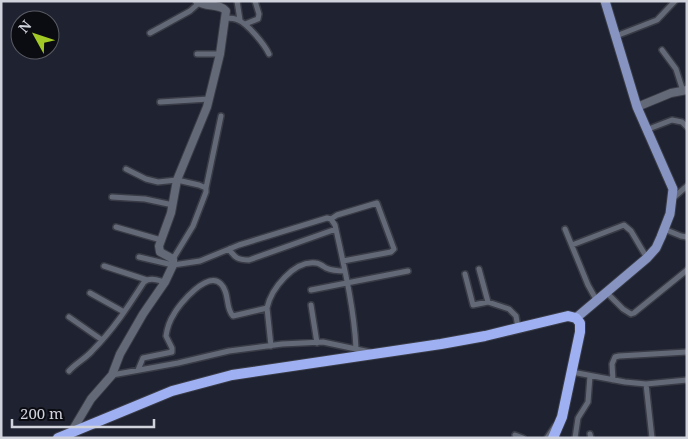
<svg xmlns="http://www.w3.org/2000/svg" width="688" height="439" viewBox="0 0 688 439" font-family="'Noto Serif',serif">
<style>
.lines{fill:none;stroke-linecap:round;stroke-linejoin:round}
.street-casing{stroke:#393c46;stroke-width:8}
.secondary-casing{stroke:#393c46;stroke-width:10}
.primary-casing{stroke:#393c46;stroke-width:11}
.highway-casing{stroke:#393c46;stroke-width:12}
.street{stroke:#646978;stroke-width:5}
.secondary{stroke:#646978;stroke-width:8}
.primary{stroke:#8794c1;stroke-width:9}
.highway{stroke:#9fb0f2;stroke-width:10}
</style>
<rect width="100%" height="100%" fill="#1f2230"/>
<g class="lines">
<g class="street-casing">
<path id="street" d="M237,1l3,19
M226,18c4,0 8,0 12,2 10,4 27,25 31,34
M245,24l13,-5 1,-5 -4,-13
M150,33l40,-22 9,-8
M616,36l41,-16 18,-19
M662,50l14,19 7,22
M197,54h23
M160,102l49,-3
M646,130l26,-10 10,2 5,5
M126,169l20,10 12,3 19,-2 22,5 7,3v4l-13,34 -20,33
M206,188l15,-72
M112,197l33,2 28,6
M672,199l15,-13
M331,219l6,-4 40,-12 17,46 -3,3 -48,9
M116,227l45,13
M565,229l23,56 9,16
M664,229l17,7 6,1
M572,245l52,-20 7,6 16,27
M229,249c6,9 9,11 20,11l87,-31
M139,257l34,8 27,-4 39,-16 88,-27 4,1 4,6c9,41 19,82 21,123
M104,266l43,14
M479,269l9,33
M465,274l8,31 15,-3 21,7 7,7 2,12
M311,290l97,-19
M606,292l17,17 8,5 3,-1 53,-43
M90,293l34,19
M311,305l6,38
M69,317l33,23
M271,346l-4,-38c4,-19 27,-48 49,-45 3,0 7,3 10,5 7,3 12,3 19,3
M138,370l5,-12 29,-6v-4l-6,-12c1,-7 4,-16 8,-22 6,-11 34,-44 47,-30 9,9 4,24 12,32l34,-8
M69,371c7,-8 16,-12 23,-20 21,-21 36,-44 52,-69 6,-5 13,-2 21,0
M572,372l53,10 21,2 41,-4
M112,375l66,-12 51,-12 53,-7 41,-2 47,10
M613,380l-1,-16 3,-7 4,-1 68,-4
M646,384l6,54
M590,434l1,4
M515,435l8,3
M547,438l8,-12
M575,438l3,-20 10,-16 2,-26"/>
</g>
<g class="secondary-casing">
<path id="secondary" d="M637,107l34,-14 16,-3
M72,431l19,-32 21,-24 8,-21 23,-40 22,-32 8,-17v-6l-13,-7 -1,-6 12,-33 6,-33 30,-73 13,-53 6,-43c-6,-8 -20,-3 -29,-10"/>
</g>
<g class="primary-casing">
<path id="primary" d="M576,318l71,-60 9,-10 5,-11 9,-23 3,-25 -36,-82 -32,-106"/>
</g>
<g class="highway-casing">
<path id="highway" d="M58,438l114,-47 60,-16 209,-31 44,-8 83,-20 8,2 4,5v9l-18,85 -9,21"/>
</g>
<use href="#street" class="street"/>
<use href="#secondary" class="secondary"/>
<use href="#primary" class="primary"/>
<use href="#highway" class="highway"/>
</g>
<rect width="688" height="439" fill="none" stroke="#d0d2dc" stroke-width="5"/>
<g transform="translate(35 35) rotate(310)"><circle r="24" fill="#0b0c12" stroke="#5a5b63"/>
<path d="M0-4L9 19L0 12L-9 19Z" fill="#a3c927"/>
<text y="-8" font-size="14" font-weight="bold" text-anchor="middle" fill="#d0d2dc">N</text>
</g>
<path d="M12 419v8h142v-8" fill="none" stroke="#d0d2dc" stroke-width="2.5"/>
<text x="20" y="419" font-size="15" fill="#d0d2dc" stroke="#0b0c12" stroke-width="4" paint-order="stroke">200 m</text>
</svg>
